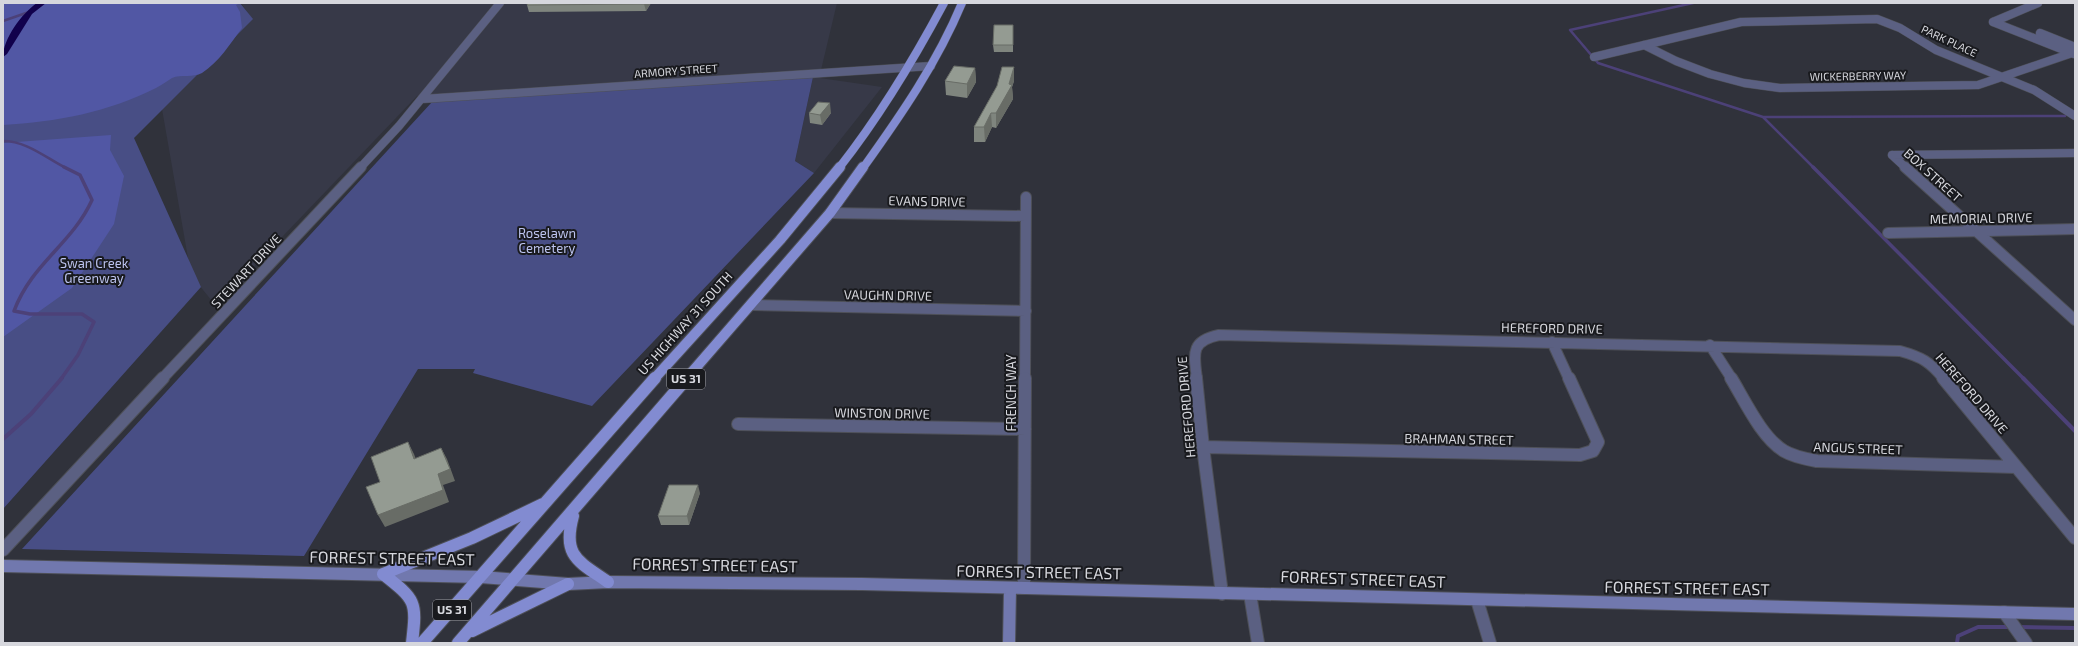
<svg xmlns="http://www.w3.org/2000/svg" width="2078" height="646" viewBox="0 0 2078 646" font-family="'Exo 2',sans-serif">
<style>
.built{fill:#373948}
.green{fill:#484e85}
.forest{fill:#5157a4}
.lines{fill:none;stroke-linecap:round;stroke-linejoin:round}
.stream-far2{stroke:#4c4178;stroke-width:2.5}
.stream-far1{stroke:#4c4178;stroke-width:3.5}
.stream{stroke:#4c4178;stroke-width:4}
.canal{fill:#11014c;fill-rule:evenodd}
.street-far2-casing{stroke:#4e5058;stroke-width:9}
.street-far1-casing{stroke:#4e5058;stroke-width:12}
.street-casing{stroke:#4e5058;stroke-width:14}
.secondary-casing{stroke:#4e5058;stroke-width:14}
.primary-far2-casing{stroke:#4e5058;stroke-width:9}
.primary-far1-casing{stroke:#4e5058;stroke-width:12}
.primary-casing{stroke:#4e5058;stroke-width:14}
.street-far2{stroke:#5b6082;stroke-width:8}
.street-far1{stroke:#5b6082;stroke-width:10}
.street{stroke:#5b6082;stroke-width:12}
.secondary{stroke:#7178ae;stroke-width:12}
.primary-far2{stroke:#828bd1;stroke-width:8}
.primary-far1{stroke:#828bd1;stroke-width:10}
.primary{stroke:#828bd1;stroke-width:12}
.wall{fill:#7f857e}
.shaded-wall{fill:#686c66}
.building{fill:#949b92;stroke:#686c66}
.labels{text-anchor:middle;stroke-width:4;stroke-linejoin:round;paint-order:stroke}
.far-street-label{font-size:11px;fill:#d6d7dd;stroke:#191a1e}
.shield{fill:#191a1e;stroke:#9d9ea4;stroke-width:1}
.shield-label{font-size:12px;font-weight:bold;fill:#d6d7dd}
.street-label{font-size:13px;fill:#d6d7dd;stroke:#191a1e}
.park-label{font-size:13px;fill:#bdc4ef;stroke:#191a1e}
.near-street-label{font-size:16px;fill:#d6d7dd;stroke:#191a1e}
</style>
<rect width="100%" height="100%" fill="#30323b"/>
<path class="built" d="M241,3h596l-16,67 -404,26 -201,210 -25,-31 -29,-166 90,-90z
M813,77l69,10 -68,86 -19,-12z"/>
<path class="green" d="M3,3h237l13,16 -119,119 67,149 -198,222z
M813,77l-18,84 19,12 -222,233 -119,-33 2,-4h-57l-114,187 -282,-7 410,-447z"/>
<path class="forest" d="M3,3h237l-4,2 4,7 2,16c-12,16 -23,34 -40,45 -9,5 -21,1 -30,5 -5,3 -10,7 -16,10 -47,24 -100,34 -153,37z
M111,135l-1,15 14,26 -10,48 -42,64 -69,49v-194z"/>
<g class="lines">
<path class="stream-far2" d="M1693,3l-123,27 28,33 165,54 302,-1
M3,21l26,-9
M1763,117l51,51
M3,141c24,0 43,17 63,27"/>
<path class="stream-far1" d="M1813,167l211,212
M61,379l17,-24 16,-33 -12,-8h-52l-16,-3c18,-48 58,-67 78,-111l-12,-25 -16,-8"/>
<path class="stream" d="M2023,378l52,53
M3,439l28,-25 31,-36
M2018,627l57,1
M1957,643l1,-7 20,-9h32"/>
<path class="canal" d="M37,3h9l-14,11 -25,40 -4,3c0,-18 19,-44 34,-54z"/>
<g class="street-far2-casing">
<path id="street-far2" d="M1993,22l81,32
M1993,22l45,-19
M2040,33l35,14
M1644,45l32,16 34,13 34,9 36,5 198,-3 97,-33
M1594,57l147,-35 136,-3 23,9 36,22 98,40 41,26
M422,99l509,-33
M1892,155l14,13
M1892,155l183,-2
M360,168l39,-42 101,-123"/>
</g>
<g class="street-far1-casing">
<path id="street-far1" d="M1905,167l170,153
M830,213l195,3
M1888,233l187,-4
M751,305l275,6
M1552,342l17,37
M1710,345l22,34
M162,379l199,-212
M1025,379l1,-182
M1197,379c-3,-25 -7,-38 22,-44l681,16c22,6 30,11 44,28"/>
</g>
<g class="street-casing">
<path id="street" d="M1196,378l7,69 19,147
M1731,378c14,23 31,60 53,73 10,6 22,8 33,10l199,6
M1943,378l132,160
M738,424l287,5
M1203,447l377,8 13,-4 5,-9 -29,-64
M3,550l160,-172
M1024,588l1,-210
M1250,594l8,49
M1477,600l13,43
M2004,612l22,31"/>
</g>
<g class="secondary-casing">
<path id="secondary" d="M3,566l478,11 87,7 40,-2 254,2 1213,30
M1009,643l1,-54"/>
</g>
<g class="primary-far2-casing">
<path id="primary-far2" d="M839,168c41,-52 74,-107 105,-165
M863,168c38,-53 74,-105 99,-165"/>
</g>
<g class="primary-far1-casing">
<path id="primary-far1" d="M654,379l126,-139 60,-73
M686,379l144,-166 33,-46"/>
</g>
<g class="primary-casing">
<path id="primary" d="M573,516c-11,40 5,45 35,66
M472,631l96,-47
M412,643c5,-42 4,-43 -29,-69l89,-36 71,-34
M422,643l233,-265
M458,643l229,-265"/>
</g>
<use href="#street-far2" class="street-far2"/>
<use href="#street-far1" class="street-far1"/>
<use href="#street" class="street"/>
<use href="#secondary" class="secondary"/>
<use href="#primary-far2" class="primary-far2"/>
<use href="#primary-far1" class="primary-far1"/>
<use href="#primary" class="primary"/>
</g>
<path class="wall" d="M528,3h123l-5,8 -117,1 -2,-7z
M1013,25v27h-19l-1,-7z
M1014,67v14l-2,6 1,12 -17,29 -4,-1 -7,15h-11v-15l23,-41z
M975,68l1,14 -9,16 -21,-3 -1,-14z
M809,113h22l-9,12 -12,-2z
M700,493l-11,32h-28l-3,-9z"/>
<path class="shaded-wall" d="M645,3h6l-5,8 -2,-7z
M1014,67v14l-2,6 1,12 -17,29v-15l13,-29z
M975,68l1,14 -9,16v-14z
M830,103l1,10 -9,12 -2,-10z
M991,113l1,14 -7,15 -1,-15z
M408,442l6,12 6,16 -6,-11z
M441,448l6,11 8,22 -12,4 6,17 -64,25 -7,-12 60,-41z
M698,485l2,8 -11,32 -2,-9z"/>
<path class="building" d="M528,3h117l-1,1 -117,1z
M994,25h19v20h-20z
M954,66l21,2 -8,16 -22,-3z
M1002,67h12l-5,17 3,1 -16,28h-5l-7,14h-10l23,-41z
M818,102l12,1 -10,12 -11,-2z
M408,442l6,17 27,-11 9,21 -12,5 5,16 -65,25 -12,-28 14,-5 -9,-25z
M669,485h29l-11,31h-29z"/>
<g class="labels">
<g class="far-street-label">
<text transform="translate(1949 41) rotate(25)" y="4">PARK PLACE</text>
<text transform="translate(676 71) rotate(-4)" y="4">ARMORY STREET</text>
<text transform="translate(1858 76) rotate(-1)" y="4">WICKERBERRY WAY</text>
</g>
<g class="shield">
<rect x="667" y="369" width="38" height="20" rx="3"/>
<rect x="433" y="600" width="38" height="20" rx="3"/>
</g>
<g class="shield-label">
<text x="686" y="383">US 31</text>
<text x="452" y="614">US 31</text>
</g>
<g class="street-label">
<text transform="translate(1933 175) rotate(42)" y="5">BOX STREET</text>
<text transform="translate(927 201) rotate(1)" y="5">EVANS DRIVE</text>
<text transform="translate(1981 218) rotate(-1)" y="5">MEMORIAL DRIVE</text>
<text transform="translate(246 271) rotate(-47)" y="5">STEWART DRIVE</text>
<text transform="translate(888 295) rotate(1)" y="5">VAUGHN DRIVE</text>
<text transform="translate(685 323) rotate(-48)" y="5">US HIGHWAY 31 SOUTH</text>
<text transform="translate(1552 328) rotate(1)" y="5">HEREFORD DRIVE</text>
<text transform="translate(1011 393) rotate(-90)" y="5">FRENCH WAY</text>
<text transform="translate(1972 393) rotate(49)" y="5">HEREFORD DRIVE</text>
<text transform="translate(1186 407) rotate(-95)" y="5">HEREFORD DRIVE</text>
<text transform="translate(882 413) rotate(1)" y="5">WINSTON DRIVE</text>
<text transform="translate(1459 439) rotate(1)" y="5">BRAHMAN STREET</text>
<text transform="translate(1858 448) rotate(2)" y="5">ANGUS STREET</text>
</g>
<g class="park-label">
<text x="547" y="238">Roselawn<tspan x="547" dy="15">Cemetery</tspan></text>
<text x="94" y="268">Swan Creek<tspan x="94" dy="15">Greenway</tspan></text>
</g>
<g class="near-street-label">
<text transform="translate(392 558) rotate(1)" y="6">FORREST STREET EAST</text>
<text transform="translate(715 565) rotate(1)" y="6">FORREST STREET EAST</text>
<text transform="translate(1039 572) rotate(1)" y="6">FORREST STREET EAST</text>
<text transform="translate(1363 579) rotate(2)" y="6">FORREST STREET EAST</text>
<text transform="translate(1687 588) rotate(1)" y="6">FORREST STREET EAST</text>
</g>
</g>
<rect width="2078" height="646" fill="none" stroke="#d6d7dd" stroke-width="8"/>
</svg>
